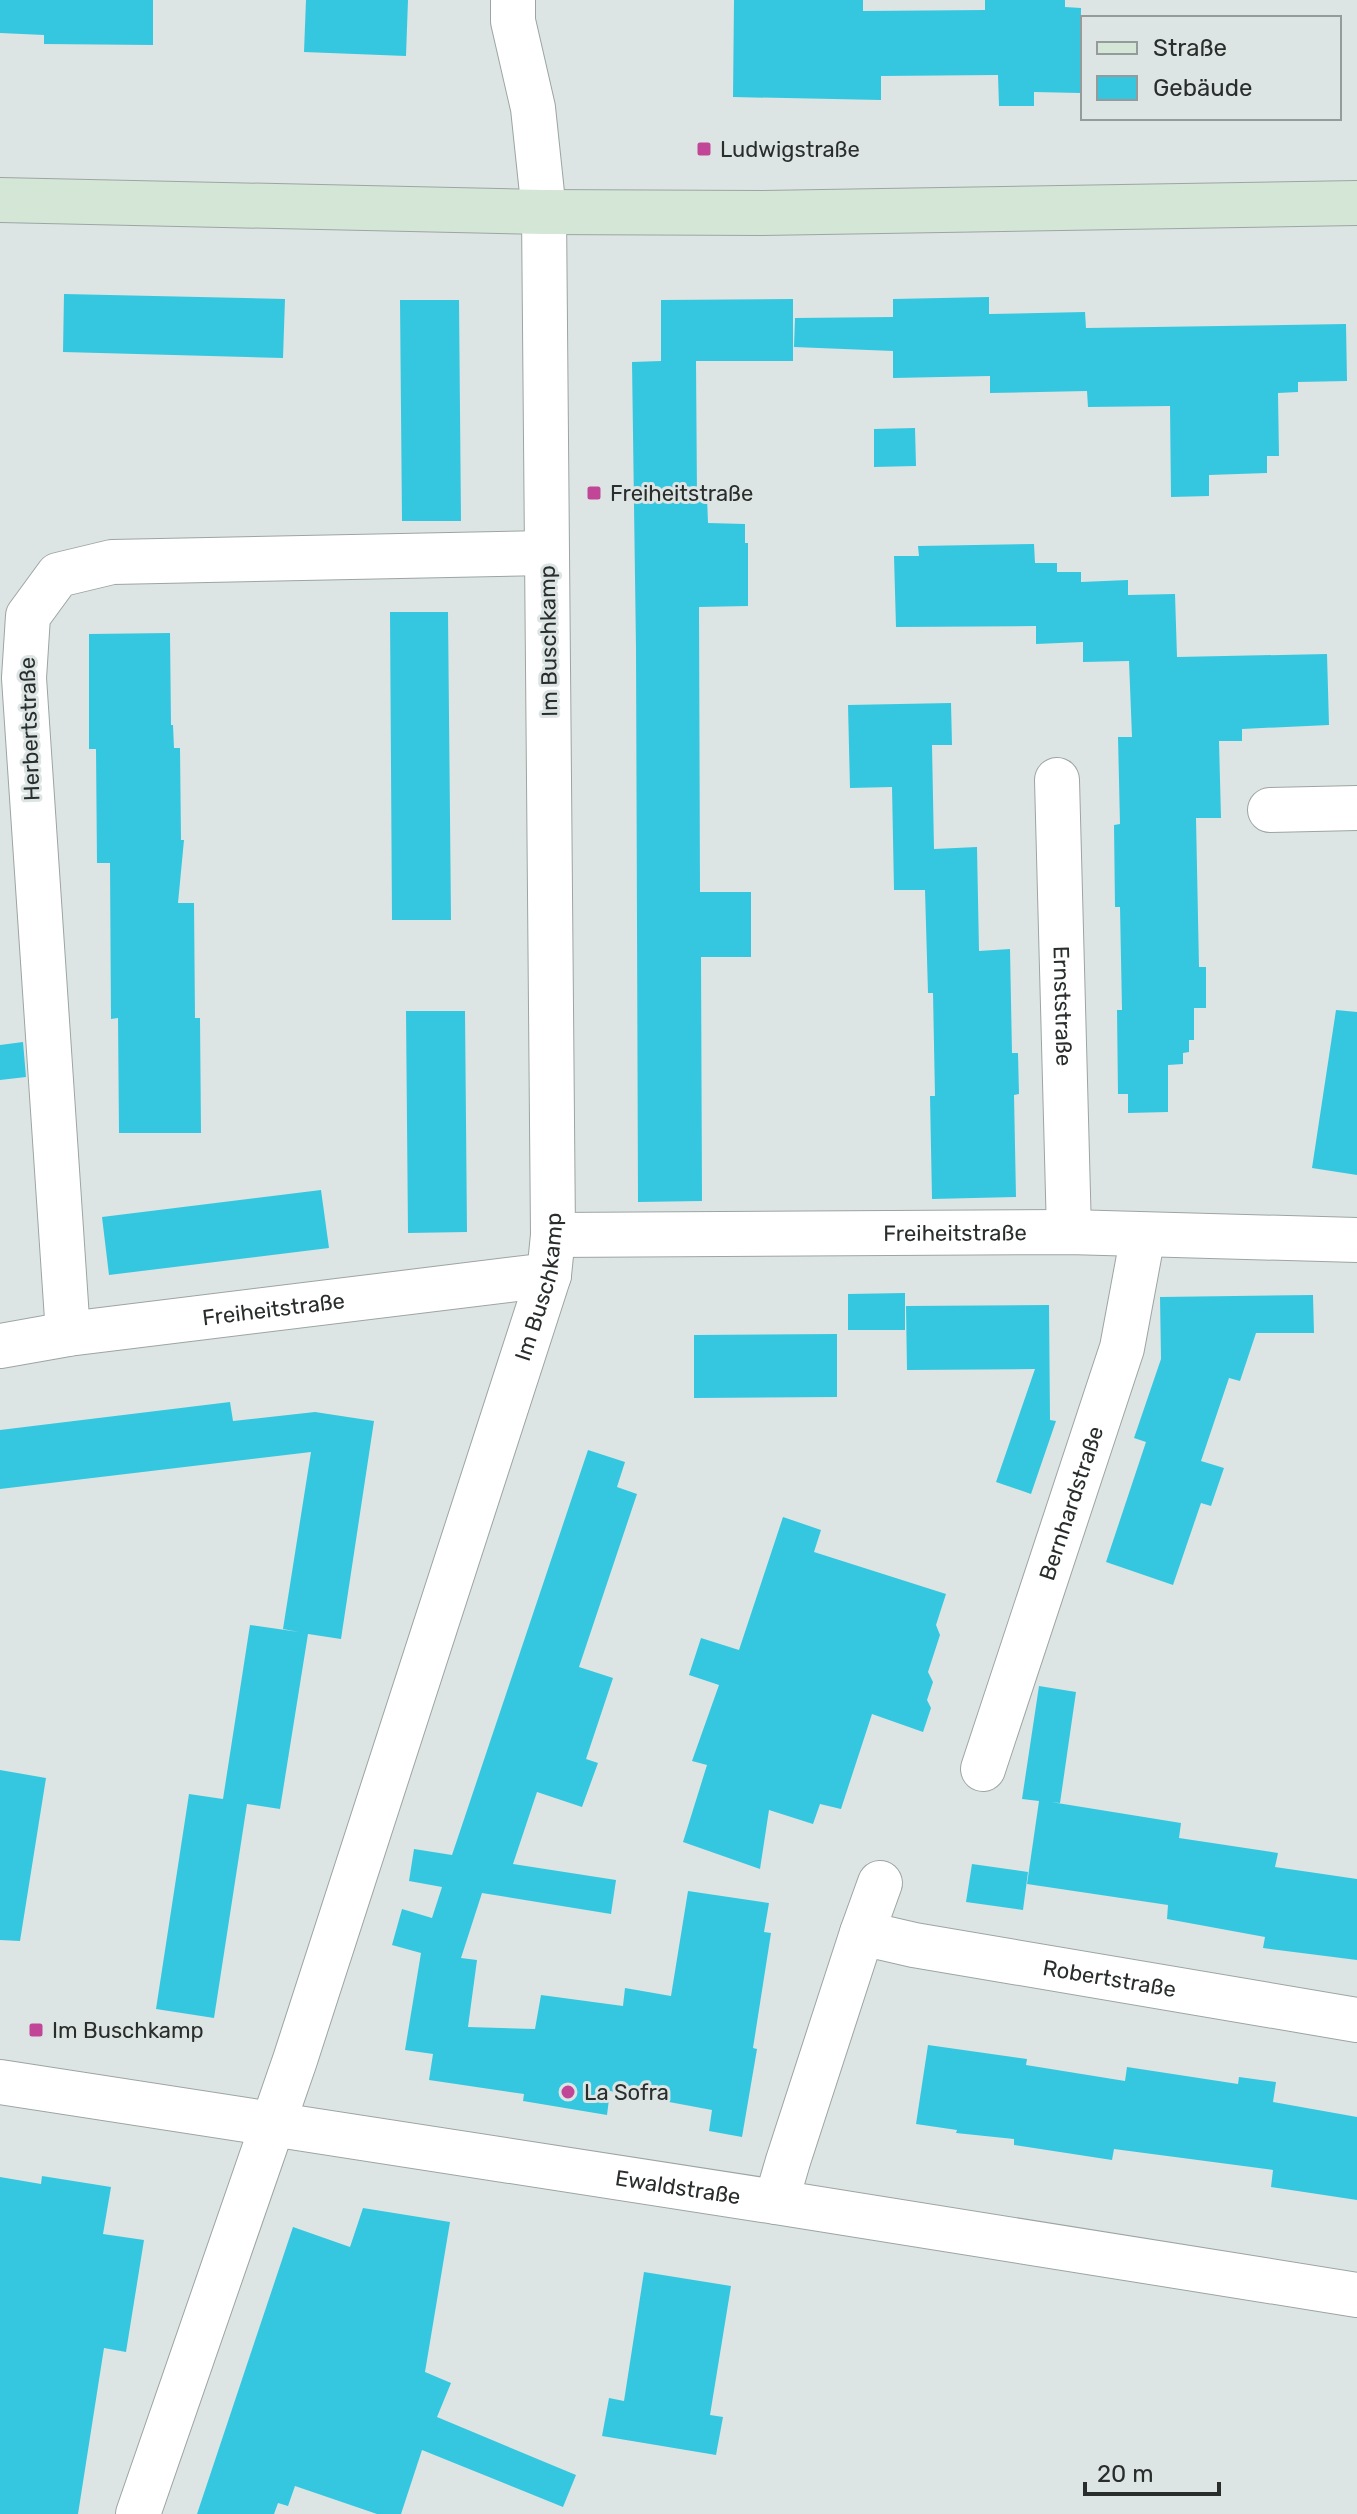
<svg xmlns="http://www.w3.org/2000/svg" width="1357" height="2514" viewBox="0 0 1357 2514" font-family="Rubik,sans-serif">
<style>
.building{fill:#35c7e0}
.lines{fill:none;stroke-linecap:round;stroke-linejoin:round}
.minor-casing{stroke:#9ca5a3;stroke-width:46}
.tertiary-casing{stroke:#9ca5a3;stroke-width:46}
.secondary-casing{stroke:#9ca5a3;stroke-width:46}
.minor{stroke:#fff;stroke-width:44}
.tertiary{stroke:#fff;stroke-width:44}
.secondary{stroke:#d4e6d6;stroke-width:44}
.poi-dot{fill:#c14697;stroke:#dce5e3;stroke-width:3}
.labels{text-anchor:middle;stroke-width:6;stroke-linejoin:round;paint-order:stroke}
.poi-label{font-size:22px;fill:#292d2c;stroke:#dce5e3;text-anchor:start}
.street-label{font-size:22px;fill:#292d2c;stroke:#dce5e3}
</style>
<rect width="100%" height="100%" fill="#dce5e3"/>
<path class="building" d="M0,0h153v45l-109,-1v-9l-44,-2z
M306,0h102l-2,56 -102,-4z
M734,0h129v11l122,-1v-10h80v7l16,1 -1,85 -46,-1v14h-35l-1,-31 -117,1v24l-148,-3z
M64,294l221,5 -2,59 -220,-6z
M989,297v17l96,-2 1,16 260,-4 1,57 -49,1v10l-20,1 1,63h-12v17l-58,2v21l-38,1 -1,-91 -82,1 -1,-16 -97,2v-17l-97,2v-27l-99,-4 1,-29 98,-1v-18z
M793,299v62h-97l1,136h10l1,26 37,1v19h3v63l-49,1 1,285h51v65h-50l1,244 -64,1 -2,-554 -4,-286 29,-1v-61z
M400,300h59l2,221h-59z
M915,428l1,38 -42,1v-38z
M1034,544l1,19h22v9h24v10l47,-2v15l47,-1 2,63 150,-3 2,71 -87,4v12h-23l2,77h-25l3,149h7v41h-12v32h-5v12l-6,1v11l-15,1v47l-40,1v-19h-10l-1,-84h5l-2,-103h-5l-1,-82 6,-1 -2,-87h14l-3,-76 -46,1v-20l-47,2v-18l-140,1 -2,-71h25l-1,-10z
M390,612h58l3,308h-59z
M170,633l1,92h2l1,23h6l1,92h3l-6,63h16l1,115h5l1,115h-82l-1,-115 -7,1 -1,-156h-13l-1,-114h-7v-115z
M951,703l1,42h-20l2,104 43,-2 2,104 31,-2 2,104h6l1,41 -5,1 2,102 -84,2 -2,-103h5l-2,-103h-5l-3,-103h-31l-2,-103 -42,1 -2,-83z
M1336,1010l21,2v163l-45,-7z
M406,1011h59l2,221 -59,1z
M23,1042l3,35 -26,3v-35z
M321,1190l8,58 -220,27 -7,-58z
M905,1293v37h-57v-36z
M1313,1295l1,38h-58l-16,48 -11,-3 -28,83 23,7 -13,38 -10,-3 -28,82 -67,-23 40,-120 -12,-4 27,-79 -1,-62z
M1049,1305l1,115 6,1 -25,73 -35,-12 39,-113 -128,1 -1,-64z
M837,1334v63l-143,1v-63z
M230,1402l3,19 82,-9 59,9 -33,218 -33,-5 -28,175 -33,-5 -33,214 -58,-9 33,-215 34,5 27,-174 49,7 -16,-3 28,-177 -311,37v-59z
M588,1450l37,12 -8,25 20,7 -58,173 34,11 -27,81 12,4 -16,44 -45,-15 -24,72 103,16 -5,34 -129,-21 -21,65 16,2 -9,67 67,2 6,-34 82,11 2,-18 46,8 17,-105 81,12 -5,29 7,1 -18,115 4,1 -15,88 -33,-6 3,-21 -102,-19 -3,24 -84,-14 1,-7 -95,-14 4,-26 -28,-4 16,-97 -29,-8 10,-36 30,9 10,-31 -33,-6 5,-32 38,6z
M783,1517l38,13 -7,22 132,42 -10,31 4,10 -12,37 5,10 -6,18 4,8 -8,24 -51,-18 -31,95 -21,-5 -7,20 -44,-14 -9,59 -77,-27 24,-77 -15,-4 27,-76 -30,-10 12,-37 38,12z
M1039,1686l37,6 -16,111 -9,-1 130,21 -2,15 99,15 -3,14 82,12v81l-94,-12 2,-11 -98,-18 1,-14 -141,-21 12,-83 -17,-2z
M0,1770l46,8 -26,163 -20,-1z
M972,1864l56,8 -5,38 -57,-8z
M928,2045l99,14 -1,6 99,16 2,-14 111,17 1,-7 37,5 -3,20 84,15v83l-86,-13 2,-17 -159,-21 -2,11 -98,-15v-6l-58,-6 1,-3 -41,-6z
M42,2176l69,11 -8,47 41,6 -18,112 -22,-4 -26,166h-78v-337l41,7z
M363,2208l87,14 -25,150 26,11 -14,34 139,58 -13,32 -141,-57 -21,64h-24l-82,-28 -7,20 -10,-3 -4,11h-77l96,-287 57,20z
M644,2272l87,14 -21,129 13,2 -7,38 -114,-19 7,-38 15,3z"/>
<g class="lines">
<g class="minor-casing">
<g id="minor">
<path id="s1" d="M1057,780l12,452"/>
<path d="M1270,810l87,-2"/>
<path id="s2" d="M553,1235l516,-3 288,8"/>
<path d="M68,1334l-44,-656 4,-62 30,-41 54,-13 434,-9"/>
<path id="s3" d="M0,1346l68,-12 481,-59"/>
<path id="s4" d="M983,1769l139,-421 21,-113"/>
<path d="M862,1933l18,-50"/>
<path id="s5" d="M776,2202l12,-41 74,-228 52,12 443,75"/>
<path id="s6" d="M138,2514l157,-454 254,-785 4,-40 -9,-1023 -11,-104 -20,-87v-21"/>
</g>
</g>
<g class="tertiary-casing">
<g id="tertiary">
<path id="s7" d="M0,2082l776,120 581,93"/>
</g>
</g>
<g class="secondary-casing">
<path id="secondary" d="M0,200l544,12 217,1 596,-10"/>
</g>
<use href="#minor" class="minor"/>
<use href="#tertiary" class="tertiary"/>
<use href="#secondary" class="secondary"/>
</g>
<g class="poi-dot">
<rect x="696" y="141" width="16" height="16" rx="4"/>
<rect x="586" y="485" width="16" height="16" rx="4"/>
<rect x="28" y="2022" width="16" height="16" rx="4"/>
<circle cx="568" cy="2092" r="8"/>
</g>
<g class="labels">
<g class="poi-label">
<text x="720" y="157">Ludwigstraße</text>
<text x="610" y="501">Freiheitstraße</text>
<text x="52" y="2038">Im Buschkamp</text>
<text x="584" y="2100">La Sofra</text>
</g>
<g class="street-label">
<text transform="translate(548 641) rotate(-91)" y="8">Im Buschkamp</text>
<text transform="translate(29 729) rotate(-92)" y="8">Herbertstraße</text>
<text dy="8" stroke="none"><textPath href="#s1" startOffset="226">Ernststraße</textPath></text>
<text dy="8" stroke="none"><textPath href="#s2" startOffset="402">Freiheitstraße</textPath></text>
<text dy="8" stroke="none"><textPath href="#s6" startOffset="1292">Im Buschkamp</textPath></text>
<text dy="8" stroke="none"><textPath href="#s3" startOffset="276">Freiheitstraße</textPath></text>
<text dy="8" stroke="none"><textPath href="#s4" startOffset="280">Bernhardstraße</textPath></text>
<text dy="8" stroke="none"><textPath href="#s5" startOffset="534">Robertstraße</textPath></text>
<text dy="8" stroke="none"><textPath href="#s7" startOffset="686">Ewaldstraße</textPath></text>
</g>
</g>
<rect x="1081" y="16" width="260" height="104" fill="#dce5e3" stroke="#949b9a" stroke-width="2"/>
<rect x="1097" y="42" width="40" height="12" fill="#d4e6d6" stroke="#949b9a" stroke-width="2"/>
<text x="1153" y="56" font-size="24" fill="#292d2c">Straße</text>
<rect x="1097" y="76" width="40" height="24" fill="#35c7e0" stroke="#949b9a" stroke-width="2"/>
<text x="1153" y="96" font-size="24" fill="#292d2c">Gebäude</text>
<path d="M1085 2482v12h134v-12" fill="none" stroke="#292d2c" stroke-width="4"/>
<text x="1097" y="2482" font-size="24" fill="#292d2c" stroke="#dce5e3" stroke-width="6" paint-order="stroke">20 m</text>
</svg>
